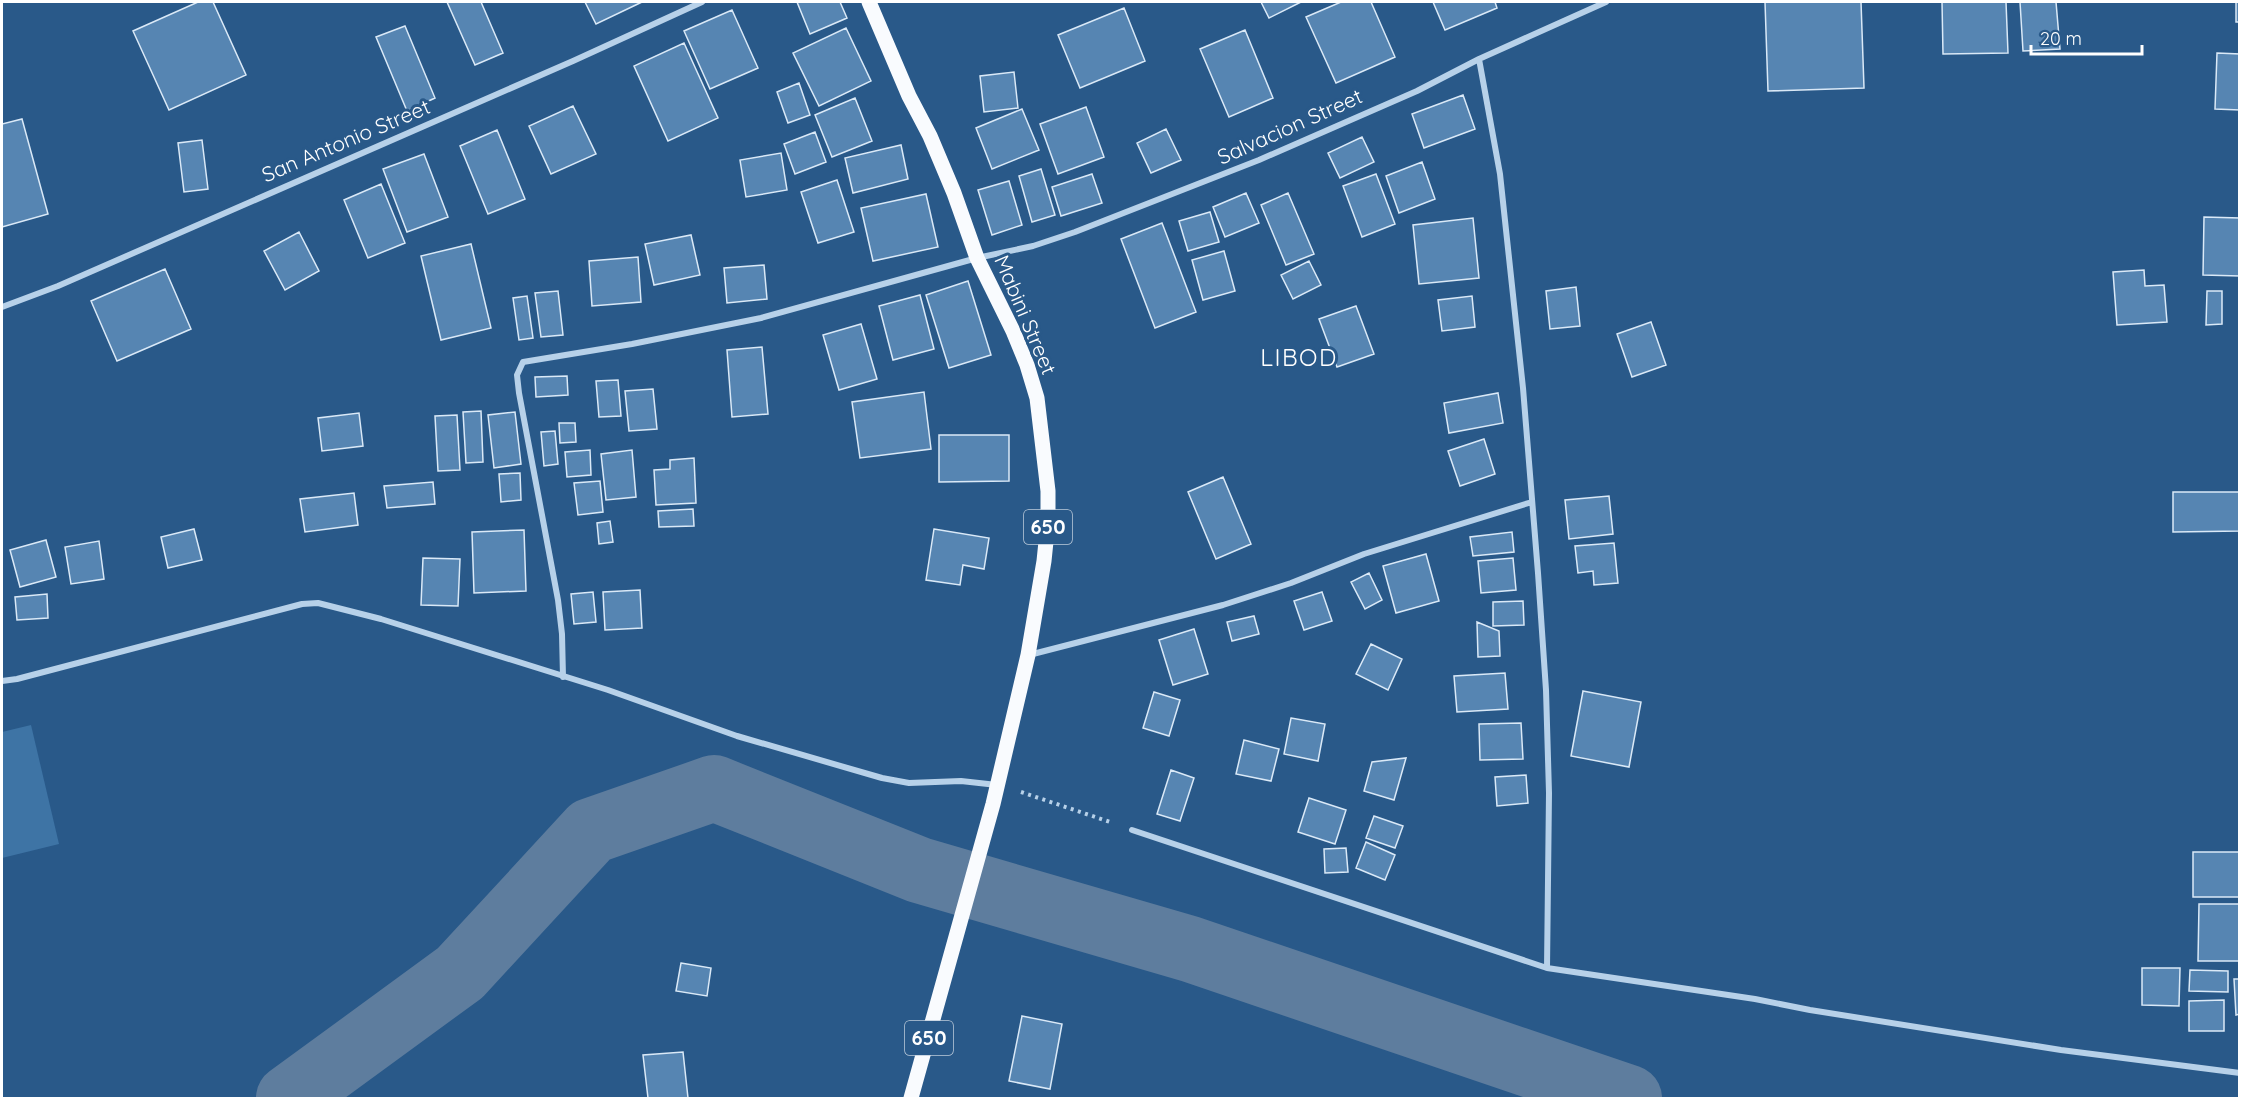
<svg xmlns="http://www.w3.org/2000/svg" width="2241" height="1100" viewBox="0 0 2241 1100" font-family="Quicksand,sans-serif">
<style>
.green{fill:#3e74a5}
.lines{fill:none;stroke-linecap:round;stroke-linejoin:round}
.river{stroke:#5e7d9e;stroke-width:66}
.building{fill:#5685b2;stroke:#dae9f7;stroke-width:1.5}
.path{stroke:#b7d1e9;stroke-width:4;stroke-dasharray:3 4.5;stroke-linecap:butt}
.minor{stroke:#b7d1e9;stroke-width:6}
.primary{stroke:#f9fbfe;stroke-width:15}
.labels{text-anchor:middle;stroke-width:6;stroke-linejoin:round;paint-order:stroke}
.shield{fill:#295989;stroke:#bfcddc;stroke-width:1.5}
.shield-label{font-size:20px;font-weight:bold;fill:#fff}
.street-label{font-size:21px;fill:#fff;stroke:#295989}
.quarter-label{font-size:24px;letter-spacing:1.5px;fill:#fff;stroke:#295989}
</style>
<rect width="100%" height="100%" fill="#295989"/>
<path class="green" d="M31,725l28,119 -57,14v-126z"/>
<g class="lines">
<path class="river" d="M289,1098l171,-125 131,-142 123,-43 205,82 271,79 439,149"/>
</g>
<path class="building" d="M198,2h15l33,73 -77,35 -36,-79z
M447,2h34l22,51 -28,12z
M585,2h57l-46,22z
M797,2h43l7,16 -37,16z
M1261,2h40l-32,16z
M1341,2h30l24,55 -59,26 -30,-66z
M1433,2h62l2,6 -52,22z
M1765,2h96l3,86 -96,3z
M1942,2h64l2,51 -65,1z
M2020,2h36l4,47 -37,2z
M2236,2h4v20h-4z
M1124,8l21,53 -65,27 -22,-53z
M732,10l26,58 -48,21 -26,-58z
M405,26l30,72 -28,13 -31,-74z
M846,28l25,53 -52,25 -26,-53z
M1245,30l28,68 -44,19 -29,-68z
M684,43l34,75 -50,23 -34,-75z
M2217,53l23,1v56l-25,-1z
M1014,72l4,36 -34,4 -4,-36z
M799,83l11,32 -22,8 -11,-31z
M1463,95l12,34 -51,19 -12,-34z
M855,98l17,43 -40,16 -17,-42z
M573,106l23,48 -45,20 -22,-48z
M1086,107l18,50 -46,17 -18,-50z
M1022,109l17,41 -47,19 -16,-41z
M22,119l26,95 -46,13v-103z
M1166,129l15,31 -30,13 -14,-30z
M497,130l28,69 -37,15 -28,-68z
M815,132l11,30 -31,12 -11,-30z
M1362,137l12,25 -34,16 -12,-25z
M202,140l6,49 -24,3 -6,-49z
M901,145l7,34 -55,14 -8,-35z
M781,153l6,37 -41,7 -6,-37z
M424,154l24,63 -41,15 -24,-63z
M1422,162l13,37 -36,14 -13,-37z
M1041,169l14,46 -23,7 -13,-46z
M1092,174l10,29 -41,13 -9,-29z
M1376,174l19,50 -33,13 -19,-51z
M837,180l17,52 -36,11 -17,-51z
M1009,181l13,44 -30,10 -14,-45z
M381,184l24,59 -37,15 -24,-58z
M1246,193l13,30 -34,14 -12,-30z
M1288,193l26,61 -28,11 -25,-60z
M926,194l12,53 -65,14 -12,-53z
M1210,212l9,30 -31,9 -9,-30z
M2204,217l36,1v58l-37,-1z
M1473,218l6,60 -60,6 -6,-59z
M1162,223l34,89 -41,16 -34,-89z
M299,232l20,39 -34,19 -21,-39z
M691,235l9,40 -46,10 -9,-41z
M471,244l20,84 -50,12 -20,-84z
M1224,251l11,40 -32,9 -11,-40z
M638,257l3,45 -49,4 -3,-45z
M1309,261l12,24 -28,14 -12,-24z
M764,265l3,34 -40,4 -3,-35z
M165,269l26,60 -74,32 -26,-60z
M2144,270l1,16 19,-1 3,37 -50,3 -4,-53z
M968,281l23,74 -42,13 -23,-73z
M1576,287l4,39 -30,3 -4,-38z
M558,291l5,44 -22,2 -6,-44z
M2207,291h15v33l-16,1z
M920,295l14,54 -41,11 -14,-54z
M527,296l6,42 -14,2 -6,-42z
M1472,296l3,31 -33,4 -4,-31z
M1356,306l18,48 -37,13 -18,-48z
M1651,322l15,43 -34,12 -15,-43z
M861,324l16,55 -38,11 -16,-55z
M762,347l6,67 -36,3 -5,-67z
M567,376l1,19 -32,2 -1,-20z
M618,380l3,36 -22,1 -3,-36z
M653,389l4,40 -28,2 -4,-40z
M924,392l7,57 -71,9 -8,-56z
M1498,393l5,30 -54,10 -5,-30z
M481,411l2,51 -17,1 -3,-51z
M515,412l6,52 -27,4 -6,-53z
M359,413l4,33 -41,5 -4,-33z
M457,415l3,55 -22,1 -3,-55z
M559,423h16l1,19 -16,1z
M555,431l3,33 -14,2 -3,-34z
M939,435h70v46l-70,1z
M1484,439l11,35 -35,12 -12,-35z
M590,450l1,25 -24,2 -2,-25z
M632,450l4,47 -30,3 -5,-46z
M694,458l2,45 -40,2 -2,-35 16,-1v-9z
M520,473l1,27 -20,2 -2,-28z
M1223,477l28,67 -35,15 -28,-67z
M600,481l3,31 -25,3 -4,-32z
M433,482l2,22 -48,4 -3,-22z
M2173,492h67v39l-67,1z
M354,493l4,32 -53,7 -5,-33z
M1609,496l4,38 -44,5 -4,-39z
M693,509l1,17 -35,1 -1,-16z
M610,521l3,21 -14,2 -2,-21z
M194,529l8,31 -34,8 -7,-31z
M934,529l55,9 -5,31 -21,-4 -3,20 -34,-5z
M524,530l2,61 -52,2 -2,-61z
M1512,532l2,20 -41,4 -3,-19z
M46,540l10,37 -36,10 -10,-37z
M99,541l5,38 -33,5 -6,-37z
M1614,543l4,40 -24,2 -1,-14 -15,2 -3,-27z
M1426,554l13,47 -43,12 -13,-47z
M423,558l37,1 -2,47 -37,-1z
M1513,558l3,32 -35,3 -3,-32z
M1369,573l13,27 -17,9 -14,-27z
M640,590l2,38 -37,2 -2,-38z
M593,592l3,30 -22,2 -3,-30z
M1322,592l10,29 -28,9 -10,-29z
M47,594l1,24 -31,2 -2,-23z
M1523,601l1,24 -31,1v-24z
M1254,616l5,18 -27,7 -5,-19z
M1477,622l22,9 1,25 -22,1z
M1194,629l14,45 -35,11 -14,-45z
M1371,644l31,15 -14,31 -32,-16z
M1505,673l3,36 -51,3 -3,-36z
M1583,691l58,11 -12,65 -58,-11z
M1154,692l26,8 -11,36 -26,-8z
M1291,718l34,6 -7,37 -34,-7z
M1521,723l2,36 -43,1 -1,-36z
M1244,740l35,9 -8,32 -35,-7z
M1406,758l-12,42 -30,-9 8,-29z
M1171,770l23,8 -14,43 -23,-7z
M1526,775l2,28 -31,3 -2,-29z
M1309,798l37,12 -11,34 -37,-12z
M1374,816l29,10 -8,22 -29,-10z
M1366,842l29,13 -10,25 -29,-12z
M1346,848l2,24 -23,1 -1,-24z
M2193,852h47v45h-47z
M2199,904h41v57h-42z
M681,963l30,5 -4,28 -31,-5z
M2142,968h38l-1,38 -37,-1z
M2190,970l38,1v21l-39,-1z
M2234,979h6v35l-4,1z
M2224,1000v31h-35v-30z
M1022,1016l40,8 -12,65 -41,-8z
M683,1052l5,46h-40l-5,-43z"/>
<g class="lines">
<path class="path" d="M1021,792l92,31"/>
<path class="minor" d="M1479,59l21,115 23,214 15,185 8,117 3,103 -2,175
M2,307l56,-21 515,-225 129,-59
M1029,655l194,-50 68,-22 73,-29 168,-52
M563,677l-1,-43 -4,-34 -39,-207 -2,-18 6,-13 109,-18 129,-26 216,-60 56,-12 42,-14 184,-72 158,-69 62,-32 127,-57
M2,681l15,-2 285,-75 16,-1 63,16 227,71 129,46 145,42 27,5 52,-2 36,4
M1132,830l415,138 208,31 55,11 251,40 179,23"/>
<path class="primary" d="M869,2l40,94 21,40 24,57 23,65 36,73 14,34 10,33 11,93v31l-4,39 -16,94 -35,149 -82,294"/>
</g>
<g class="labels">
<g class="shield">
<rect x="1024" y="510" width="48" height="34" rx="4.5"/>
<rect x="905" y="1021" width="48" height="34" rx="4.5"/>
</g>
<g class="shield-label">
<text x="1048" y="534">650</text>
<text x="929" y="1045">650</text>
</g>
<g class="street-label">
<text transform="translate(1290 127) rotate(-24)" y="7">Salvacion Street</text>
<text transform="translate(346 141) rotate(-23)" y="7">San Antonio Street</text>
<text transform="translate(1025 315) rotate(67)" y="7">Mabini Street</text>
</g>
<g class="quarter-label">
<text x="1299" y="366">LIBOD</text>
</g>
</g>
<rect width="2241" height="1100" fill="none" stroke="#ffffff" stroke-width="6"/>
<path d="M2031 45v9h111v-9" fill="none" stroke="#ffffff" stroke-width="3"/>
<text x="2040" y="45" font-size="18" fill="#ffffff" stroke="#295989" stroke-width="4.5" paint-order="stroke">20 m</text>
</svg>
